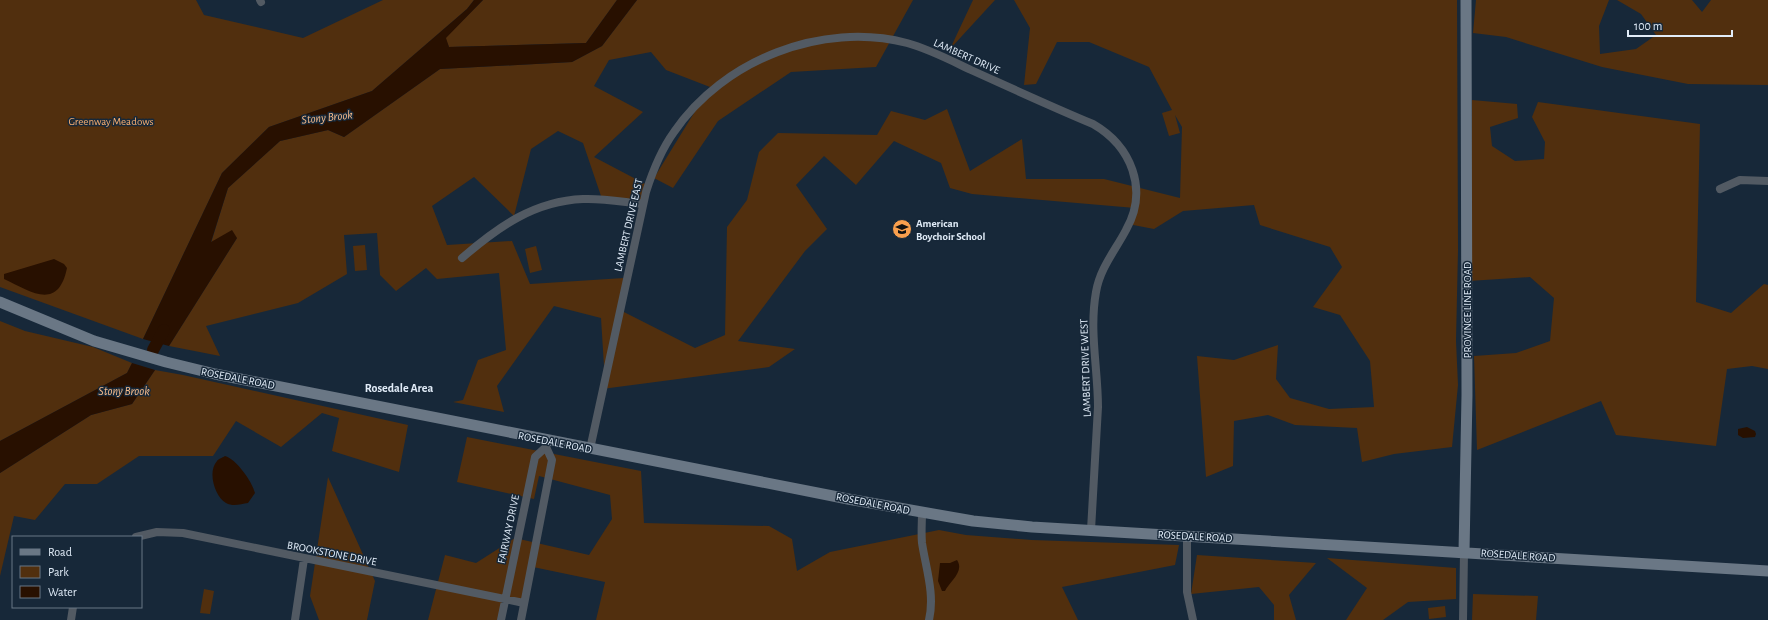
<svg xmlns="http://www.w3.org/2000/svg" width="1768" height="620" viewBox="0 0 1768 620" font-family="'Alegreya Sans',sans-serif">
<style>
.green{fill:#512f0e}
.water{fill:#281000}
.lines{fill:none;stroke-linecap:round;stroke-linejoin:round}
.river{stroke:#281000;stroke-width:12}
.street{stroke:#525a63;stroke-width:8}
.secondary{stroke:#6a7785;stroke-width:11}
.labels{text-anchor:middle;stroke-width:3;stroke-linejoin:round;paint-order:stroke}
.street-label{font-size:11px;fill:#e1ecf8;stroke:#172839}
.park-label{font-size:11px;fill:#fab071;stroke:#172839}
.poi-label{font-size:11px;font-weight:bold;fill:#e1ecf8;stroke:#172839;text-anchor:start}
.water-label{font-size:12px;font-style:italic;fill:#f7bb8a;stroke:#172839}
.neighbourhood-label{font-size:12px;font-weight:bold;fill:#e1ecf8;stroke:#172839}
</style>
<rect width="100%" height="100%" fill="#172839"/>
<path class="green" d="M0,0h196l8,15 99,23 80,-38h91l-7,9 -95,82 -103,36 -47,46 -79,166 -143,-52z
M483,0h134l-31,43 -137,4 -4,-9z
M637,0h276l-37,67 -85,5 -73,49 -45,67 -19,-10 56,-91 -44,-17 -15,-18 -42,8 -15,26 49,26 -49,45 57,30 -6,17 -44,-8 -18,-53 -25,-12 -27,18 -17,67 -40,-39 -42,29 15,39 65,-4 18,43 94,-6 -6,31 77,39 30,-13 2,-108 20,-27 12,-48 19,-19 99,2 14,-24 34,9 22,-11 23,62 52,-32 4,40h78l76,19 2,-71 -7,-12 5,18 -11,3 -7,-23 10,-3 -23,-43 -60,-25h-32l-21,42 -12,1 6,-57 -16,-28h443l1,250 -2,91 2,44 -6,62 -58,7 -32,8 -5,-34 -62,-3 -27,-10 -34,6 -1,45 -27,11 -9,-121 37,4 44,-15 -2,34 14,19 39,11 45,-2 -4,-46 -30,-46 -27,-8 29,-40 -12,-20 -70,-22 -6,-20 -71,6 -29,18 -26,-5 7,-16 -163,-14 -22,-6 -9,-25 -47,-22 -38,44 -32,-29 -28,29 31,44 -22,22 -67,90 57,8 -26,18 -167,22 2,-23 -3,-48 -47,-12 -57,80 7,26 -51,-10 10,-2 15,-40 28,-10 -7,-77 -62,6 -11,-11 -30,23 -16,-16 -3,-42 -33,2 3,39 -49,29 -92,23 14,30 -51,-10 68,-108 -26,5 17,-55 52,-47 48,-11 16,7 96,-68 132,-7 30,-16z
M973,0h22l-45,49z
M1476,0h133l-10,26 1,28 36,-5 20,-14 -15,-21 -24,-14h75l10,12 9,-12h57v85l-80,-1 -86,-17 -96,-30 -33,-4z
M1472,100l45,4 1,14 -28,9 2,19 23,15 29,-2 1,-17 -13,-25 6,-15 162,22 -4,178 35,11 33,-29 4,1v84l-16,-3 -25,3 -11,77 -100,-11 -15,-34 -124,49 -3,-94 42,-3 34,-12 4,-43 -24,-21 -61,4z
M365,245l2,25 -12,1 -2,-25z
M536,246l6,24 -12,3 -5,-24z
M0,321l25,10 68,16 39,16 -5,10 -127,68z
M155,370l28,5 225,50 -9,47 -67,-21 7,-33 -17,-5 -41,34 -45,-26 -23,35h-74l-42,28h-32l-30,36 -21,-4 -14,60v-103l91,-58 41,-11z
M467,437l174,34 3,52 125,3 23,13 5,32 33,-19 109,-22 27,5 66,5 147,5 -4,20 -113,22 16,33h-482l9,-38 -72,-15 -10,38 -21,-4 -2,19h-72l17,-65 31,8 39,-25 74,17 23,-36 -2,-24 -71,-19 -5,23 -77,-17z
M328,477l47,104 -8,39h-48l-9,-24z
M1197,555l119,8 -27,32 7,25h-22v-15l-15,-18 -68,7z
M1327,558l129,10v31l-48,3 -25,18h-37l21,-32z
M204,589l10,2 -4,23 -10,-1z
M1473,594l65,2 -2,24h-64z
M1445,606l1,11 -17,2 -1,-11z"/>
<path class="water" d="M474,0h9l-37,38 3,9 137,-4 31,-43h20l-35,46 -30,16 -132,7 -96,68 -16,-7 -48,11 -52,47 -17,54 21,-12 5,8 -68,108 -26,-7 79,-166 47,-46 103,-36 95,-82z
M54,259l10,5 3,4c-9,44 -37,23 -63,11v-5z
M132,363l23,7 -23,34 -41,11 -91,58v-32l127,-68z
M1747,427l8,4 1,3 -1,3 -12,1 -5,-3v-6z
M225,456c11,3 27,25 30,37l-7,10c-7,1 -15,4 -22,0 -11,-6 -19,-31 -9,-42 1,-2 5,-3 8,-5z
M957,560c8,12 -8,22 -12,31h-3l-4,-10 2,-18h10z"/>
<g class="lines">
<path class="river" d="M153,350l11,-20"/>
<path class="street" d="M260,0l1,2
M1720,189l20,-9 28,1
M462,258c36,-31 72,-57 121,-59 20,-1 40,3 60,5
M590,449l56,-257c7,-22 15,-42 28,-60 49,-72 148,-111 233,-89 22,6 43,17 64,27 40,18 81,37 122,54 38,22 56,65 33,106 -11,21 -26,38 -30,62 -7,39 2,77 2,115l-7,123
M922,512c0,11 -1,21 0,31 4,26 13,51 7,77
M1187,536v56l6,28
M136,537l21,-5 26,1 341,70
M71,620l2,-13
M295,620l9,-61
M501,620l34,-163 11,-10 2,-7
M521,620l31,-160 -6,-13
M1463,620l1,-68"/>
<path class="secondary" d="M0,302l94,39 72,21 49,12 633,125 125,22 59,6 736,44
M1464,552l3,-157 -1,-395"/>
</g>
<defs>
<g id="school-disc" transform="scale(1)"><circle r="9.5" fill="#f99f4d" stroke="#172839"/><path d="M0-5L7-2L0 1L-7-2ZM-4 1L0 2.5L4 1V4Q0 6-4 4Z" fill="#111"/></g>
</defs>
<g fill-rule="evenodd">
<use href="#school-disc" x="902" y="229"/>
</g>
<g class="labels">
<g class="street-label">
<text transform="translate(967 56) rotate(24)" y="4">LAMBERT DRIVE</text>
<text transform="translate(628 225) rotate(-77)" y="4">LAMBERT DRIVE EAST</text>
<text transform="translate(1467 310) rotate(-90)" y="4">PROVINCE LINE ROAD</text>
<text transform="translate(1085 368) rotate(-92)" y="4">LAMBERT DRIVE WEST</text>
<text transform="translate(238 378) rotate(11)" y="4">ROSEDALE ROAD</text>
<text transform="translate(555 442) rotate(11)" y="4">ROSEDALE ROAD</text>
<text transform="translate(873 503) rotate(11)" y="4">ROSEDALE ROAD</text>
<text transform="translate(508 529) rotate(-78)" y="4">FAIRWAY DRIVE</text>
<text transform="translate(1195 536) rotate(3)" y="4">ROSEDALE ROAD</text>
<text transform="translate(332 553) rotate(11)" y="4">BROOKSTONE DRIVE</text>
<text transform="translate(1518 555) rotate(4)" y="4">ROSEDALE ROAD</text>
</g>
<g class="park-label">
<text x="111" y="125">Greenway Meadows</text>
</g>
<g class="poi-label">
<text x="916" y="227">American<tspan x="916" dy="13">Boychoir School</tspan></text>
</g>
<g class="water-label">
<text transform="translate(327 117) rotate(-6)" y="4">Stony Brook</text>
<text x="124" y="395">Stony Brook</text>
</g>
<g class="neighbourhood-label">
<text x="399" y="392">Rosedale Area</text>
</g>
</g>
<rect x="12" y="536" width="130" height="72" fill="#172839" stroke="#687685"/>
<rect x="20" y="549" width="20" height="6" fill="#6a7785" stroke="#687685"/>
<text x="48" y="556" font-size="12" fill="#e1ecf8">Road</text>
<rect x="20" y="566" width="20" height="12" fill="#512f0e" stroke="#687685"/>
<text x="48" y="576" font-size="12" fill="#e1ecf8">Park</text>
<rect x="20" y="586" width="20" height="12" fill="#281000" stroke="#687685"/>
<text x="48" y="596" font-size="12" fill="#e1ecf8">Water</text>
<path d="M1628 30v6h104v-6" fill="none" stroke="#e1ecf8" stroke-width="2"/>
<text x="1634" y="30" font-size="12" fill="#e1ecf8" stroke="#172839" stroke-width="3" paint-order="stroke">100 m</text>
</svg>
